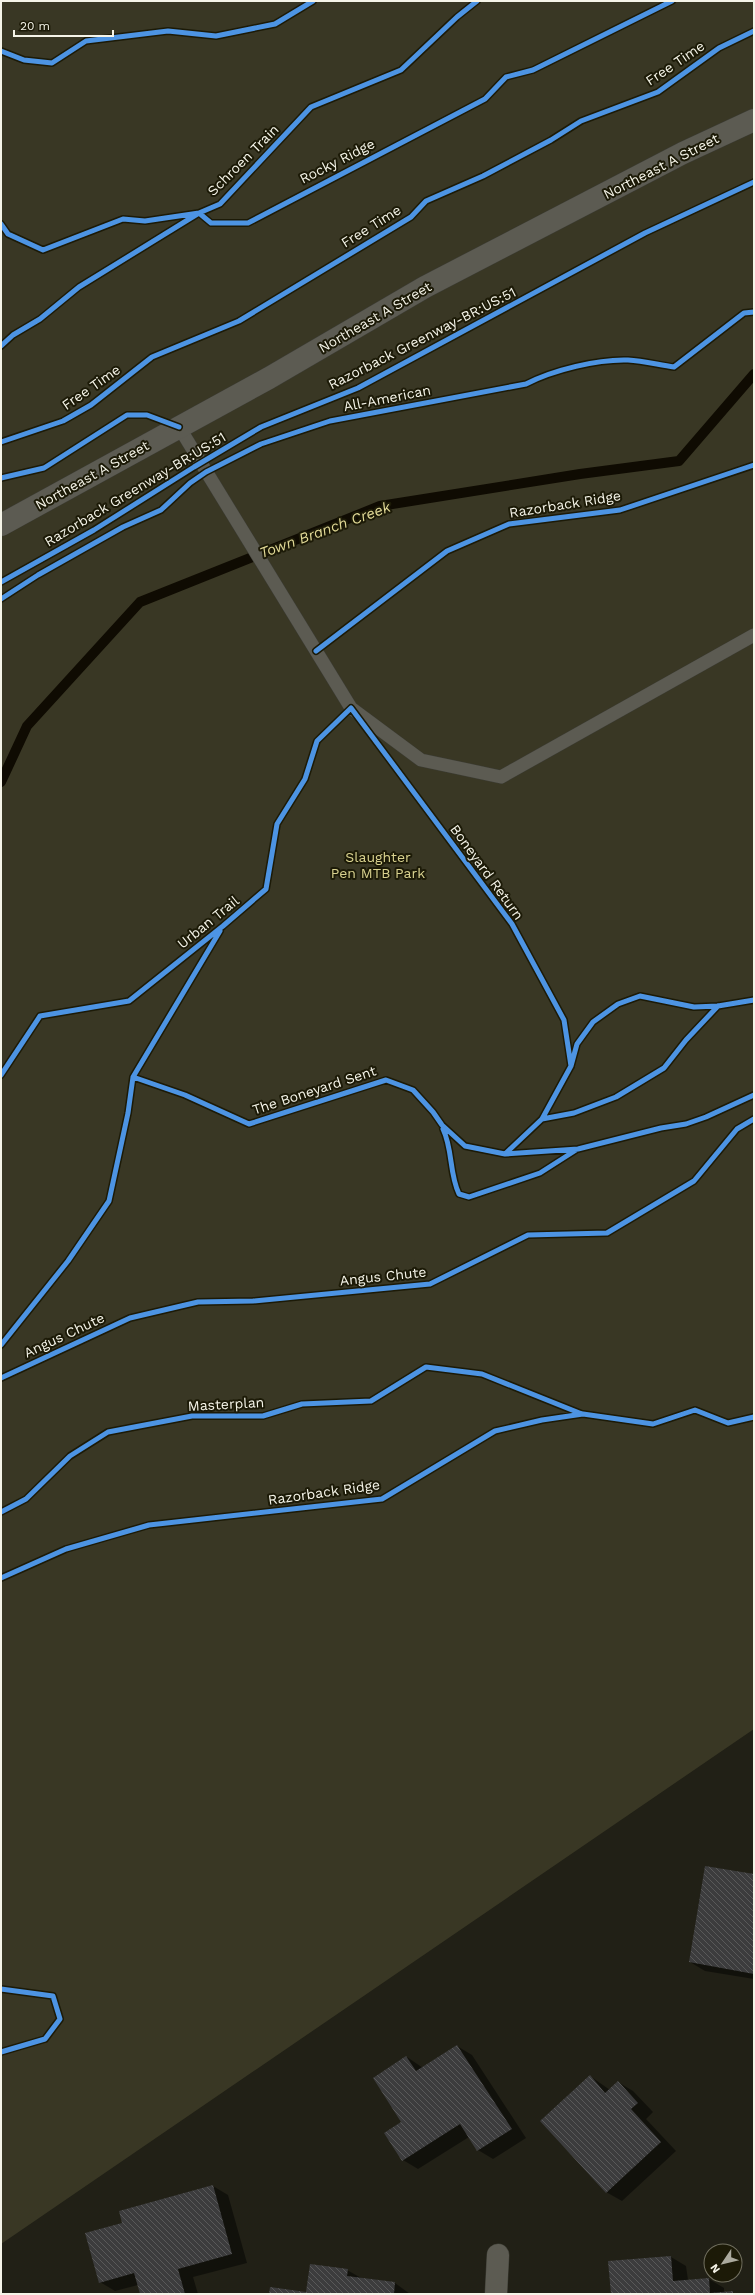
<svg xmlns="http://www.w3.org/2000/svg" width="755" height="2295" viewBox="0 0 755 2295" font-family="'Work Sans',sans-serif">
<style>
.park{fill:#393724}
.shadow{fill:#0007}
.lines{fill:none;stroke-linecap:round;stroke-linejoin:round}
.stream{stroke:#0f0b02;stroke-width:10}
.building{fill:url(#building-back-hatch)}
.service-casing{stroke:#3c3c34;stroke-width:14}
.minor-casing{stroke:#3c3c34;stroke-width:23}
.service{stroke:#5c5b52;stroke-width:13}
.minor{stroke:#5c5b52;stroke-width:22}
.cycleway-casing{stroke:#1c1a07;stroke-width:8}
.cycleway{stroke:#4d94e3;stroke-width:5}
.labels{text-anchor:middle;stroke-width:4;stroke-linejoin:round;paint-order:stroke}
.street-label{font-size:14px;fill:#f5f4e8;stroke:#1c1a07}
.park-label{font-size:14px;fill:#d9d28f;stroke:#1c1a07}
.water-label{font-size:15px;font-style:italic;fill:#e2da97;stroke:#1c1a07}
</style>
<defs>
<pattern id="building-back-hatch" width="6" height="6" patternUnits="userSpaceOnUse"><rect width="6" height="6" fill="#3c3c3d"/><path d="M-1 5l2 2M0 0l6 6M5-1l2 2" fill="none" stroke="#595959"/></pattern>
</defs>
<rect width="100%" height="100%" fill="#212016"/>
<path class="park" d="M1,1h753v1728l-753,515z"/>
<path class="shadow" d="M754,1875v104l-49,-8 -15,-9z
M457,2046l15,9 54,83 -33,21 -15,-9 -9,-13 -51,32 -15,-9 4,-103 16,11z
M590,2076l20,14 8,-8 15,9 20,21 -7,7 30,32 -54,50 -16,-9z
M213,2186l15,9 19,68 -54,14 5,17h-57l-3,-9 -23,6 -15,-9 23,-58z
M671,2257l15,9 2,14 21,-1 15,9v5l8,-1 4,2h-124z
M347,2270l16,9 32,4 15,11h-140l37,-1z"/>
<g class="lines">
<path class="stream" d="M1,782l26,-56 113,-124 240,-96 200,-32 99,-13 75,-87"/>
</g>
<path class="building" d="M705,1866l49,8v100l-65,-12z
M457,2045l55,84 -35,22 -17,-27 -58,37 -18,-28 17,-11 -28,-44 33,-22 10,15z
M590,2075l15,18 13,-12 20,22 -7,6 30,33 -55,51 -66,-72z
M213,2185l19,69 -54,15 7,25h-45l-6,-21 -35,10 -14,-50 37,-10 -3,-12z
M671,2256l2,25 36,-3 1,15 23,-2v3h-122l-3,-33z
M310,2264l38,5 -1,7 48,6 -1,12h-125l1,-7 36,5z"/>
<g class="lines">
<g class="service-casing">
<path id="service" d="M179,427l172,281 70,52 80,17 253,-142"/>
</g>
<g class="minor-casing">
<path id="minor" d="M1,525l268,-147 156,-91 258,-134 71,-33
M496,2294l2,-39"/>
</g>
<use href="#service" class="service"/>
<use href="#minor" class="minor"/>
<g class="cycleway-casing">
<path id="cycleway" d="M1,51l23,9 28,3 34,-22 82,-10 48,5 59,-12 38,-23
M1,224l7,10 35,16 80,-31 22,2 54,-8 12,10h37l237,-124 21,-22 27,-7 139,-69
M1,346l12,-11 27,-16 39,-32 120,-74 21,-9 91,-97 90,-37 56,-53 20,-16
M1,442l62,-21 28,-16 61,-48 87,-36 172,-104 15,-16 57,-25 68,-36 30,-19 77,-29 61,-44 35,-17
M1,478l43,-10 83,-53h20l32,12
M1,582l93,-52 100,-63 67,-40 97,-39 287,-155 109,-51
M1,599l37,-24 85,-48 38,-17 29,-27 16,-11 55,-28 69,-23 196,-37c27,-14 72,-25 102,-24 16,1 31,5 46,7l70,-54 10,-1
M316,651l131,-100 62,-27 111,-14 134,-45
M1,1075l39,-59 89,-15 94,-75 43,-37 11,-65 28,-45 12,-38 34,-33 161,216 52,96 7,46
M133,1077l52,18 64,29 137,-44 27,10 20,22 9,13 23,21 40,8 37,-35 29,-53 6,-22 16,-22 25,-18 22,-8 54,11 24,-1 36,-6
M542,1119l32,-6 42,-16 48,-29 22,-28 32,-34
M443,1129c10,21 6,44 16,65l10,3 71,-24 36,-23
M505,1154l73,-5 83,-21 25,-4 20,-7 48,-22
M1,1345l67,-84 41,-60 19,-88 5,-36 87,-146
M1,1378l129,-60 68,-16 55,-1 177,-17 98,-49 79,-2 87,-52 43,-52 17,-10
M1,1512l25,-13 44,-43 38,-24 84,-16h71l39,-12 69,-3 55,-34 56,7 100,40
M1,1578l65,-29 83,-24 233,-26 113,-68 47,-11 41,-6 70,10 42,-14 33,13 26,-6
M1,1989l52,7 7,23 -15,20 -44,13"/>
</g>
<use href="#cycleway" class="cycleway"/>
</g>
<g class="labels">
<g class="street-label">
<text transform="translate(675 63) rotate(-34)" y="5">Free Time</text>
<text transform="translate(243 160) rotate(-45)" y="5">Schroen Train</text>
<text transform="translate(337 161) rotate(-27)" y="5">Rocky Ridge</text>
<text transform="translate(661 166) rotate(-27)" y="5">Northeast A Street</text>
<text transform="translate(371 226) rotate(-32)" y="5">Free Time</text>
<text transform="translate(375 317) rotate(-30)" y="5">Northeast A Street</text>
<text transform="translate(422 338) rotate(-27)" y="5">Razorback Greenway-BR:US:51</text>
<text transform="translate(91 387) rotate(-35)" y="5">Free Time</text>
<text transform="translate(387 398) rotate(-11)" y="5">All-American</text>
<text transform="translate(92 475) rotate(-29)" y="5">Northeast A Street</text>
<text transform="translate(135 489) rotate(-31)" y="5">Razorback Greenway-BR:US:51</text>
<text transform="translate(565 504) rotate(-9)" y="5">Razorback Ridge</text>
<text transform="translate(487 872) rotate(54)" y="5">Boneyard Return</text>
<text transform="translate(208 922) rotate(-39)" y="5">Urban Trail</text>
<text transform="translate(314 1090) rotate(-18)" y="5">The Boneyard Sent</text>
<text transform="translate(383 1276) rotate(-6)" y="5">Angus Chute</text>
<text transform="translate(64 1335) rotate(-25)" y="5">Angus Chute</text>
<text transform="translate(226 1404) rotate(-3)" y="5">Masterplan</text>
<text transform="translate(324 1492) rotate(-8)" y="5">Razorback Ridge</text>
</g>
<g class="park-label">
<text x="378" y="862">Slaughter<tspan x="378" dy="16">Pen MTB Park</tspan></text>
</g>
<g class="water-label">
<text transform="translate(325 530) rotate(-20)" y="5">Town Branch Creek</text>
</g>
</g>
<rect width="755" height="2295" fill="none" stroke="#f5f4e8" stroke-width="4"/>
<g transform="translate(723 2263) rotate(235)"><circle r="19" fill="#1c1a07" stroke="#737161"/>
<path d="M0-3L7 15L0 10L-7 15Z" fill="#abaa9e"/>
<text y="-6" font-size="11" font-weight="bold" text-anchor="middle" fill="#f5f4e8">N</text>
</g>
<path d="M14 30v6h99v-6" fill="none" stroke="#f5f4e8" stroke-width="2"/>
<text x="20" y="30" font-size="12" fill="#f5f4e8" stroke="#1c1a07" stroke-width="3" paint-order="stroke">20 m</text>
</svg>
